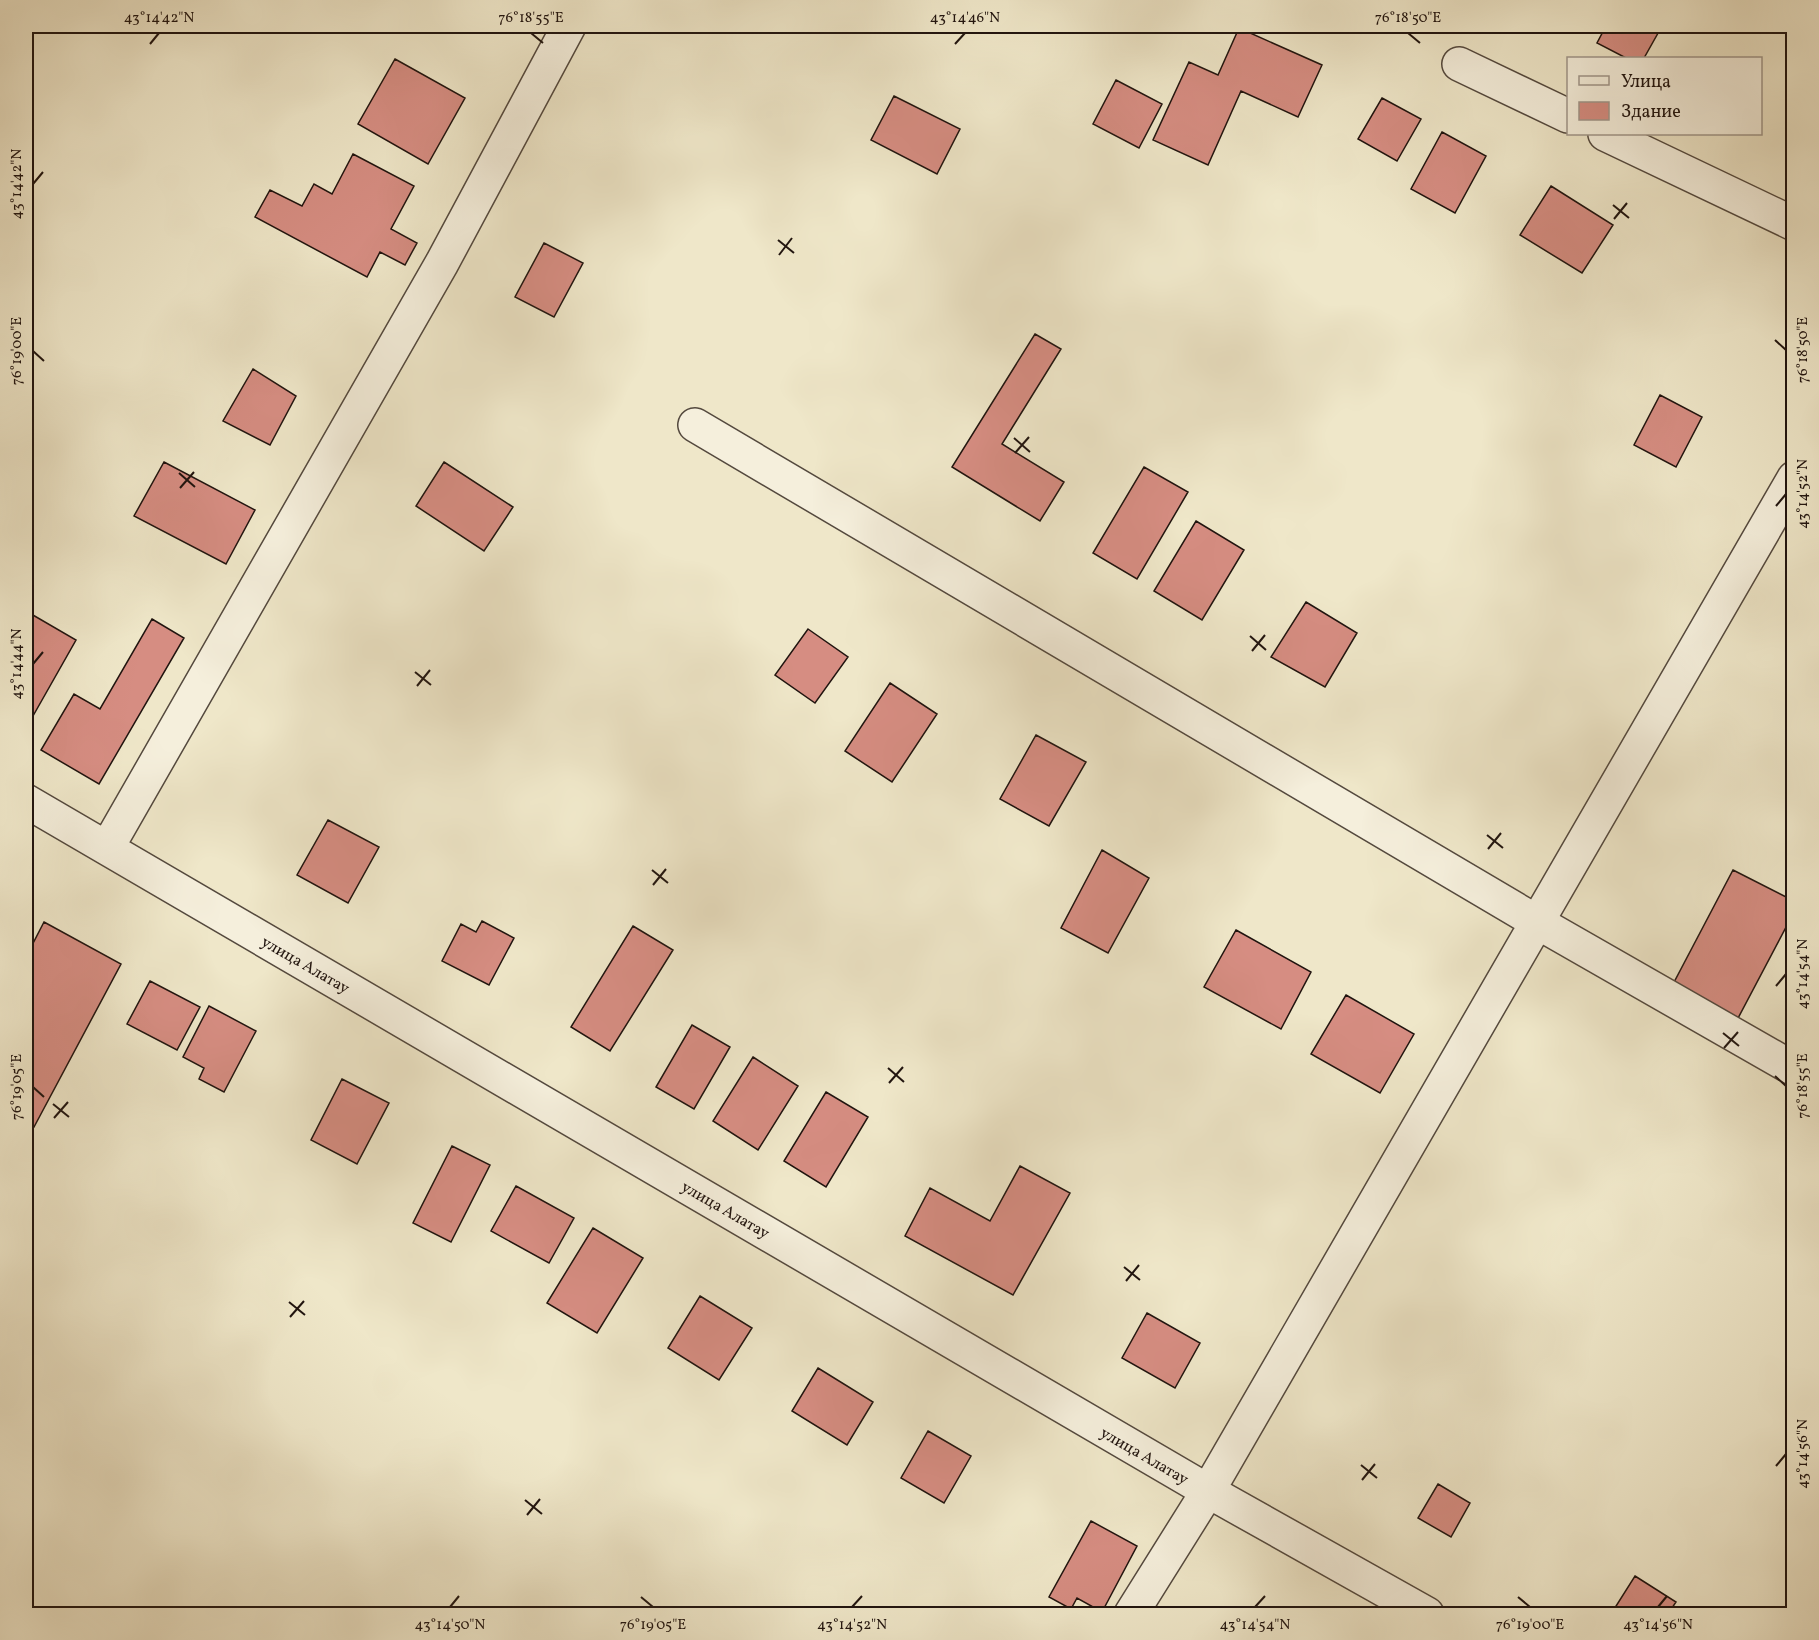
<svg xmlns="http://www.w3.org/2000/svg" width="1819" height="1640" viewBox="0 0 1819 1640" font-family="Vollkorn,serif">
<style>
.building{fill:#d68d82;stroke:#20140f;stroke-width:1.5}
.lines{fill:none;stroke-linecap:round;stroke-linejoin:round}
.minor-casing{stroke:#54493e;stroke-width:36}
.minor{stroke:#f5efdc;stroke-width:33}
.ticks{fill:none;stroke:#20140f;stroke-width:2}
.labels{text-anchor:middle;stroke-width:4.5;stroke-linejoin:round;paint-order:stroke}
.street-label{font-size:16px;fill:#20140f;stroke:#f5efdc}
.neatline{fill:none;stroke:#20140f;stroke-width:2}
.ticks-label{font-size:15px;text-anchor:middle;fill:#20140f}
</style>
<rect width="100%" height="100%" fill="#efe7c9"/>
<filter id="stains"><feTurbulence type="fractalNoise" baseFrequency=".00333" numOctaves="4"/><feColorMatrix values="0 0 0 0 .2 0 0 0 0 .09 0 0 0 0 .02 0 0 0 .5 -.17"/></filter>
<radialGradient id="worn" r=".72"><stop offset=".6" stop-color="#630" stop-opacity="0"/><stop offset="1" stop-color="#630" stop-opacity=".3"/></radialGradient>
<path class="building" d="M1606,26h56l-18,32h-18l-29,-15z
M1239,28l83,37 -24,52 -57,-26 -33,74 -55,-25 36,-78 29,13z
M395,59l70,39 -37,66 -70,-40z
M1116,80l46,24 -23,44 -46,-24z
M894,96l66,33 -23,45 -66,-34z
M1382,98l39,21 -24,42 -39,-22z
M1442,132l44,24 -31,57 -44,-24z
M353,154l61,32 -23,43 26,14 -12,22 -25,-13 -13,25 -112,-60 15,-27 32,16 12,-22 18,10z
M1551,186l62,39 -31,48 -62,-38z
M544,243l39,20 -29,54 -39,-20z
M1035,334l26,15 -59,95 62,38 -24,39 -88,-54z
M253,369l43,27 -26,49 -47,-24z
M1660,395l42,22 -26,50 -42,-22z
M164,462l91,48 -29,54 -92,-48z
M444,462l69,45 -29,44 -68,-45z
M1144,467l44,25 -51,87 -44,-26z
M1196,521l48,29 -42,70 -48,-29z
M1306,602l51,31 -32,54 -54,-30z
M26,611l50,29 -47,83 -3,-2z
M152,619l32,19 -85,146 -58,-34 33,-56 26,15z
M808,629l40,28 -33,46 -40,-28z
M890,683l47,31 -45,68 -47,-31z
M1036,735l50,27 -37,64 -49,-27z
M328,820l51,27 -31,56 -51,-28z
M1102,850l47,28 -41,75 -47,-25z
M1733,870l61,31v11l-58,110 -65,-34z
M482,921l32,17 -25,47 -47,-24 19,-37 15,8z
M44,922l77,42 -87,163 -8,-5v-165z
M633,926l40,24 -63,101 -39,-24z
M1236,930l75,42 -30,57 -77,-42z
M150,981l50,26 -23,43 -50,-26z
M1346,995l68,39 -34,59 -69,-39z
M209,1006l47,25 -32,61 -25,-13 5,-11 -21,-11z
M692,1025l38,22 -36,62 -38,-22z
M753,1057l45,29 -40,64 -45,-29z
M342,1079l47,24 -32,61 -46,-24z
M826,1092l42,25 -42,70 -42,-26z
M452,1146l38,19 -39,77 -38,-19z
M1020,1166l50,27 -57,102 -108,-59 25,-48 60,33z
M516,1186l58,32 -25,45 -58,-32z
M593,1228l50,30 -46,75 -50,-30z
M700,1296l52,32 -33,52 -51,-32z
M1147,1313l53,30 -25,45 -53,-30z
M818,1368l55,34 -26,43 -55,-34z
M928,1431l43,25 -27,47 -43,-25z
M1438,1484l32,19 -19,34 -33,-19z
M1091,1521l46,25 -35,66 -25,-14 -6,11 -22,-12z
M1635,1576l41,26 -8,12h-57z
M1251,1607l12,7h-17z"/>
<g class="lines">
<g class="minor-casing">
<path id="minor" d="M1459,64l109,52
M1605,134l189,90
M695,425l842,497 257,147
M26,801l1182,690 219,123
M107,848l335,-585 127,-237
M1131,1614l77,-123 586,-1013"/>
</g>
<use href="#minor" class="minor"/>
</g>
<path class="ticks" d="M531,33l12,10M1408,33l12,10M150,44l9,-11M955,44l10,-11M33,184l10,-12M1613,205l16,13M1614,219l13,-16M778,240l16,13M779,255l13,-17M1775,340l11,10M33,351l11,10M1014,438l16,14M1015,453l14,-16M179,473l16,14M180,488l14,-16M1776,506l10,-12M1250,636l16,14M1252,651l13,-16M33,664l10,-12M415,672l16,13M417,686l13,-16M1487,835l16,13M1488,849l13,-16M652,870l16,13M653,885l13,-16M1776,986l10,-12M1723,1033l16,13M1724,1048l14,-16M888,1068l16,14M1775,1076l11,10M889,1083l14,-16M33,1087l11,10M53,1104l16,13M54,1118l14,-16M1124,1267l16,13M1126,1281l13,-16M289,1302l16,13M290,1317l14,-16M1361,1465l16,13M1776,1466l10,-12M1362,1480l13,-16M525,1500l17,14M527,1515l13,-16M641,1597l12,10M1518,1597l12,10M450,1607l9,-11M852,1607l10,-11M1255,1607l10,-11M1658,1607l9,-11"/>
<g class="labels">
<g class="street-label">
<text transform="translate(306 964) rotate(30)" y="6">улица Алатау</text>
<text transform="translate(726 1209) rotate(30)" y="6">улица Алатау</text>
<text transform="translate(1145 1455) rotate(30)" y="6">улица Алатау</text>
</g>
</g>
<rect width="1819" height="1640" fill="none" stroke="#efe7c9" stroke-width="66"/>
<rect x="1567" y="57" width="195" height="78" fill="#f5efdc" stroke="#a0978a" stroke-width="1.5"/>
<rect x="1579" y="76" width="30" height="9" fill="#f5efdc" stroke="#a0978a" stroke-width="1.5"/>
<text x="1621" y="87" font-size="18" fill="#20140f">Улица</text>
<rect x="1579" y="102" width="30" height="18" fill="#d68d82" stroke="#a0978a" stroke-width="1.5"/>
<text x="1621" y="117" font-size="18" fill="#20140f">Здание</text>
<rect x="33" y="33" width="1753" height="1574" class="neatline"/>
<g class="ticks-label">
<text x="159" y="22">43°14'42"N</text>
<text x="531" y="22">76°18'55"E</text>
<text x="965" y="22">43°14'46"N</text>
<text x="1408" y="22">76°18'50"E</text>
<text transform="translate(16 184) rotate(-90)" y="5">43°14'42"N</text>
<text transform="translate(1802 350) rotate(-90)" y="5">76°18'50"E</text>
<text transform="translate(16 351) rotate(-90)" y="5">76°19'00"E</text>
<text transform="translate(1802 494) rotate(-90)" y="5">43°14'52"N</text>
<text transform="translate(16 664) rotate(-90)" y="5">43°14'44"N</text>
<text transform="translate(1802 974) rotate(-90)" y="5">43°14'54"N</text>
<text transform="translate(1802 1086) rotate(-90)" y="5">76°18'55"E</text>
<text transform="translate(16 1087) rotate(-90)" y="5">76°19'05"E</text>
<text transform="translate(1802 1454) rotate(-90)" y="5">43°14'56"N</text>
<text x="450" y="1629">43°14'50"N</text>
<text x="653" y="1629">76°19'05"E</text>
<text x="852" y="1629">43°14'52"N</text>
<text x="1255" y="1629">43°14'54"N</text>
<text x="1530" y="1629">76°19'00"E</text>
<text x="1658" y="1629">43°14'56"N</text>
</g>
<rect width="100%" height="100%" filter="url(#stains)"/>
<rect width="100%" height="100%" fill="url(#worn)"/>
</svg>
